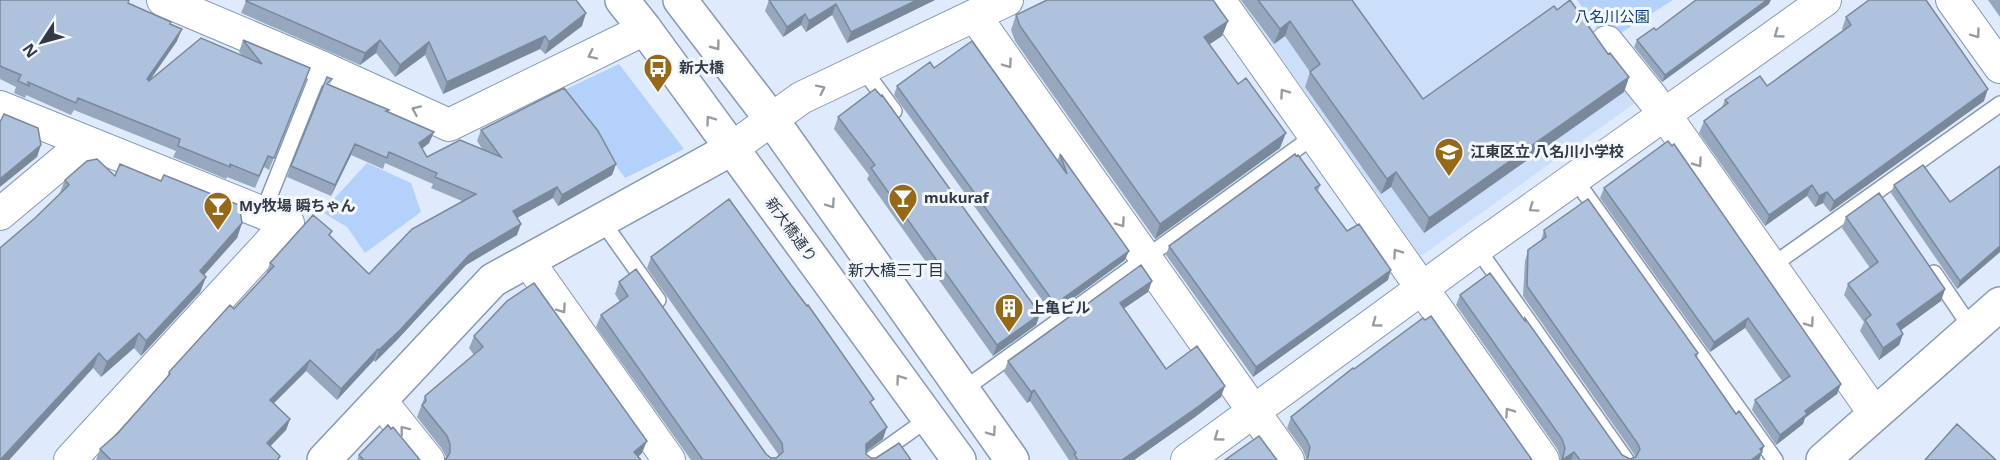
<svg xmlns="http://www.w3.org/2000/svg" width="2000" height="460" viewBox="0 0 2000 460" font-family="'Noto Sans','Noto Sans JP',sans-serif">
<style>
.built{fill:#cbdffb}
.green{fill:#b3d1fb}
.lines{fill:none;stroke-linecap:round;stroke-linejoin:round}
.lane-casing{stroke:#8699b3;stroke-width:18}
.street-casing{stroke:#8699b3;stroke-width:34}
.secondary-casing{stroke:#8699b3;stroke-width:36}
.primary-casing{stroke:#8699b3;stroke-width:36}
.lane{stroke:#fff;stroke-width:15}
.street{stroke:#fff;stroke-width:32}
.secondary{stroke:#fff;stroke-width:33}
.primary{stroke:#fff;stroke-width:33}
.wall{fill:#96a7be}
.shaded-wall{fill:#7a889b}
.building{fill:#aec2dd;stroke:#7a889b;stroke-width:1.5}
.oneway{stroke:#989ca2}
.labels{text-anchor:middle;stroke-width:6;stroke-linejoin:round;paint-order:stroke}
.park-label{font-size:15px;fill:#043e81;stroke:#f4f8fe}
.poi-label{font-size:15px;font-weight:bold;fill:#323a45;stroke:#f4f8fe;text-anchor:start}
.street-label{font-size:15px;fill:#323a45;stroke:#f4f8fe}
.neighbourhood-label{font-size:16px;fill:#223248;stroke:#f4f8fe}
</style>
<rect width="100%" height="100%" fill="#dfebfd"/>
<path class="built" d="M1240,0h332l70,98 -221,158z"/>
<path class="green" d="M1577,0h96l-66,42z
M619,64l65,85 -59,29 -63,-87z
M367,163l44,20 10,29 -56,41 -18,-26 -25,-15z"/>
<g class="lines">
<g class="lane-casing">
<path id="lane" d="M863,69l31,42
M1574,178l201,282
M263,212l58,-145
M602,221l56,79
M1477,248l149,212
M1770,267l230,-163
M1934,273l38,56
M963,390l351,-254
M870,460l59,-42"/>
</g>
<g class="street-casing">
<path id="street" d="M163,0l158,67 128,58 196,-96
M1219,0l324,460
M1952,0l48,67
M975,16l313,444
M1607,42l46,57
M0,107l288,116 -218,237
M1665,115l210,299
M731,149l70,-51 206,-98
M0,214l86,-72
M528,261l141,199
M380,400l48,60
M1187,460l290,-212 348,-248"/>
</g>
<g class="secondary-casing">
<path id="secondary" d="M324,460l169,-180 238,-131
M1823,460l177,-156"/>
</g>
<g class="primary-casing">
<path id="primary" d="M622,0l23,29 314,431
M680,0l92,120 240,340"/>
</g>
<use href="#lane" class="lane"/>
<use href="#street" class="street"/>
<use href="#secondary" class="secondary"/>
<use href="#primary" class="primary"/>
</g>
<path class="wall" d="M0,0l128,3 42,21 7,17 -26,38 91,-24 -3,-3 4,-12 62,40 -36,90 -5,-3 -9,21 -28,-11 -1,2 -53,-22 3,-6 -102,-41 -3,5 -45,-20 -1,3 -11,-5 2,-6 -16,-8z
M769,0h166l-88,43 -15,-28 -26,17 -5,-7 -18,12 -18,-26z
M1241,0h111l71,99 134,-89 51,44 21,23 -5,15 -200,141 -33,-46 -10,7 -76,-107 5,-15 -25,-36 -11,8z
M1988,0h12v17z
M246,1l336,25 -37,28 -5,-5 -97,45 -18,-39 -30,22 -19,-24 -16,12 -119,-52z
M1769,4l-107,78 -28,-35 3,-7 19,-10z
M1016,15l212,6 -6,15 -13,8 71,104 -125,91 -140,-198 -4,-11z
M1846,17l138,84 -154,111 -7,-9 -8,4 -8,-11 -42,30 -66,-93 5,-12 18,-14 3,-7 42,-14 76,-56 -1,-1z
M934,68l123,93 3,-7 65,106 -73,54 -158,-219 3,-9z
M332,79l-2,6 58,27 46,20 -5,11 -7,6 5,8 56,-7 -6,-9 4,-11 135,34 -4,11 -54,31 -5,-8 -36,20v17l-51,30 -69,75 -22,22 -1,-2 -37,40 -31,-29 -32,32 16,16 -4,11 -16,16 10,10 -1,4h-183l4,-11 18,-16 49,-56 2,-5 65,-63 32,-35 4,-11 60,-27 39,38 93,-73 -31,-13 2,-4 -48,-21 -2,6 -32,-14 -20,41 -44,-19 4,-11z
M881,96l159,218 -4,11 -43,31 -126,-177 2,-4 -35,-46 4,-12z
M115,176l127,47 -5,15 -33,37 2,2 -6,15 -59,64 -7,-8 -33,29 -8,-9 -84,92h-9l35,-242 24,-23 6,-15z
M1320,185l-2,6 29,40 41,49 -135,97 -87,-122 3,-9z
M1894,185l56,17 50,50 -43,37 -66,-96z
M1604,188l237,196 -4,10 -32,24 -2,6 -27,21 -24,-35 3,-10 27,-19 -37,-53 -35,24 -110,-154z
M1846,217l99,72 -4,12 -40,29 2,4 -4,11 -20,15 -19,-29 4,-9 -20,-27 4,-11 22,-16 -28,-40z
M1544,230l154,123 -1,5 39,56 28,32 -5,14h-198l-3,-10 -102,-145 4,-10 64,25 1,-2 97,137 8,4 5,-2 -1,-3 -111,-158 2,-35 3,-11 13,-9z
M651,257l221,148 11,34 -17,13v2l5,4 40,2h-220l-95,-133 5,-12 19,-13 -5,-8 4,-12 147,172 5,4h5l2,-2v-2l-131,-186z
M1152,281l-4,11 -25,16 43,61 55,28 -26,20 -61,43h-65l-39,-59 -3,2 -23,-31 4,-11z
M1423,318l-118,142 1,-2 -3,-8 -16,-22 4,-11z
M474,336l168,117 -4,4 -193,2 1,-2 -4,-8 -25,-32 8,-21 49,-41 -5,-7z
M359,455l60,4 1,1h-63z"/>
<path class="shaded-wall" d="M917,0h18l-88,43 4,-11z
M1767,0h4l-2,4 -107,78 3,-7z
M836,4l-4,11 -26,17 3,-11z
M586,13l-4,13 -37,28 4,-12z
M805,14l-4,11 -18,12 4,-10z
M1228,21l-6,15 -24,16 6,-15z
M1290,21l-5,15 -11,8 6,-15z
M182,29l-5,12 -35,50 5,-12z
M545,36l-5,13 -97,45 4,-12z
M380,40l-4,13 -16,12 5,-12z
M429,42l-4,13 -30,22 5,-12z
M1629,77l-5,15 -200,141 5,-15z
M1988,89l-4,12 -154,111 4,-11z
M434,132l-5,11 -14,11 4,-11z
M1286,133l-6,15 -125,91 5,-15z
M355,144l-4,11 -20,41 4,-11z
M41,145l-4,12 -37,30v-8z
M616,164l-4,11 -54,31 4,-11z
M1396,172l-5,15 -10,7 6,-15z
M1812,185l-5,11 -42,30 4,-11z
M557,187l-4,11 -44,24 4,-11z
M1827,192l-4,11 -8,4 4,-11z
M242,223l-5,15 -43,48 6,-15z
M521,224l-4,11 -51,30 -69,75 -22,22 4,-12 91,-96z
M2000,246v6l-43,37 3,-8z
M1129,251l-4,9 -73,54 3,-10z
M1391,270l-3,10 -135,97 3,-10z
M206,277l-6,15 -59,64 5,-15z
M1152,281l-4,11 -32,22 4,-11z
M1945,289l-4,12 -48,35 4,-12z
M1040,314l-4,11 -43,31 4,-11z
M1748,318l-3,10 -35,24 4,-10z
M139,333l-5,15 -33,29 6,-15z
M1903,334l-4,11 -20,15 4,-12z
M378,349l-4,11 -37,40 4,-11z
M99,353l-6,15 -84,92h-8z
M310,360l-4,11 -40,40 4,-11z
M1841,384l-4,10 -32,24 -2,6 -27,21 4,-10 25,-24z
M1225,386l-4,11 -26,20 -61,43h-12z
M1034,390l-4,11 -3,2 4,-11z
M290,419l-4,11 -23,24 4,-11z
M887,427l-4,12 -22,16 5,-11z
M647,441l-5,12 -8,7v-8z
M1764,446l-5,14h-8l9,-11z
M1574,452l-3,8h-9z"/>
<path class="building" d="M0,0h129l-1,3 43,19 -1,2 12,5 -35,50 2,2 52,-43 61,26 -19,-24 67,28 -36,90 -6,-2 -9,20 -29,-12v3l-52,-21 2,-7 -102,-41 -2,5 -48,-21 1,4 -11,-5 3,-6 -21,-9z
M247,0h329l10,13 -37,29 -4,-6 -98,46 -18,-40 -29,23 -20,-25 -15,13 -119,-52z
M769,0h148l-66,32 -15,-28 -27,17 -4,-7 -18,13z
M1047,0h166l15,21 -24,16 34,47 8,-6 40,55 -126,91 -140,-198 -4,-11z
M1258,0h94l71,99 131,-93 3,4 13,-10 38,54 2,-1 19,24 -200,141 -33,-46 -9,7 -77,-107 10,-8 -30,-43 -10,8z
M1696,0h71l-102,75 -28,-35 17,-12 2,2z
M1869,0h57l62,89 -154,112 -7,-9 -8,4 -7,-11 -43,30 -65,-94 24,-18 -3,-3 35,-24 7,10 84,-61 -5,-8z
M972,41l95,133 -7,-20 69,97 -74,53 -158,-218 33,-24 4,6z
M327,77l5,2 -5,5 62,26 -3,1 48,21 -15,11 8,14 33,-17 41,17 -20,-27 83,-42 34,43 18,33 -54,31 -5,-8 -44,24 8,13 -51,30 -69,75 -22,21 -1,-1 -37,40 -31,-29 -40,40 20,19 -23,24 13,13 -3,4h-166l-11,-11 18,-16 52,-59 -1,-2 61,-67 4,4 40,-43 -4,-3 43,-48 19,16 -3,4 40,39 43,-45 64,-35 -41,-17 2,-4 -48,-21 -2,6 -32,-14 -20,41 -44,-19z
M875,89l6,7 1,-1 158,219 -43,31 -126,-177 4,-3 -37,-48z
M4,114l34,14 3,17 -41,34v-57z
M1668,141l4,5 2,-2 167,240 -36,27 2,3 -27,21 -25,-35 35,-24 -42,-58 -34,24 -110,-154z
M1295,154l1,2 2,-1 22,30 -5,3 32,43 12,-7 32,46 -135,97 -87,-121z
M97,159l18,17 5,-12 41,17 3,-6 75,30 3,18 -42,48 6,6 -60,64 -7,-8 -32,29 -8,-9 -99,107v-212l35,-30 34,-33 -4,-5 22,-19z
M1923,165l27,37 50,-36v80l-40,35 -66,-96z
M1879,193l66,96 -48,35 6,10 -20,14 -18,-28 6,-5 -23,-31 30,-22 -32,-45z
M729,199l62,86 16,21 1,-1 66,94 -4,3 17,25 -21,17v10l5,4h5l23,-15 12,17h-208l-102,-145 27,-19 -9,-14 17,-13 130,185 5,4h5l7,-6 -1,-9 -131,-186z
M1588,199l110,154 -3,2 41,59 3,-3 25,35 -4,3 2,3 -11,8h-171l-6,-8 -12,8h-1l2,-3 2,-9 -3,-9 -102,-144 30,-22 35,48v-3l97,137 8,4 6,-2 4,-8 -2,-5 -111,-158 1,-36 18,-13 -2,-7z
M1141,265l11,16 -32,22 46,66 31,-23 28,40 -26,20 -77,54h-44l-4,-6 2,-1 -42,-63 -3,2 -23,-31z
M534,283l113,158 -13,11 7,8h-196l5,-7v-9l-3,-8 -25,-31 4,-4 -1,-5 58,-49 -9,-11 33,-35z
M1431,316l101,144h-226l2,-3 2,-10 -4,-8 -15,-22 62,-49 1,1 69,-51 2,2z
M1957,424l39,36h-71z
M388,425l3,4 2,-2 27,33h-59l2,-1 -4,-4z
M1259,436l18,24h-52z"/>
<defs><path id="oneway-chevron" d="M-2-3.5L2.5 0L-2 3.5" fill="none" stroke-width="1.6" stroke-linecap="round" stroke-linejoin="round" transform="scale(1.5)"/></defs>
<g class="oneway">
<use href="#oneway-chevron" transform="translate(1778 34) rotate(144)"/>
<use href="#oneway-chevron" transform="translate(1976 34) rotate(54)"/>
<use href="#oneway-chevron" transform="translate(716 46) rotate(53)"/>
<use href="#oneway-chevron" transform="translate(592 55) rotate(154)"/>
<use href="#oneway-chevron" transform="translate(1008 64) rotate(55)"/>
<use href="#oneway-chevron" transform="translate(821 89) rotate(-26)"/>
<use href="#oneway-chevron" transform="translate(1284 93) rotate(-125)"/>
<use href="#oneway-chevron" transform="translate(416 110) rotate(-156)"/>
<use href="#oneway-chevron" transform="translate(710 120) rotate(-126)"/>
<use href="#oneway-chevron" transform="translate(1698 163) rotate(55)"/>
<use href="#oneway-chevron" transform="translate(831 204) rotate(55)"/>
<use href="#oneway-chevron" transform="translate(1533 208) rotate(145)"/>
<use href="#oneway-chevron" transform="translate(1121 223) rotate(55)"/>
<use href="#oneway-chevron" transform="translate(1397 253) rotate(-125)"/>
<use href="#oneway-chevron" transform="translate(562 309) rotate(55)"/>
<use href="#oneway-chevron" transform="translate(1376 323) rotate(144)"/>
<use href="#oneway-chevron" transform="translate(1810 323) rotate(55)"/>
<use href="#oneway-chevron" transform="translate(900 379) rotate(-126)"/>
<use href="#oneway-chevron" transform="translate(1509 412) rotate(-125)"/>
<use href="#oneway-chevron" transform="translate(404 430) rotate(-128)"/>
<use href="#oneway-chevron" transform="translate(992 432) rotate(55)"/>
<use href="#oneway-chevron" transform="translate(1218 437) rotate(144)"/>
</g>
<defs>
<g id="bus-pin" transform="scale(1.5)"><path d="M0 17L-7.5 6A9.5 9.5 0 1 1 7.5 6Z" fill="#966917" stroke="#f4f8fe"/><path d="M-5-6H5V4H4V6H2V4H-2V6H-4V4H-5ZM-3.5-4V0h7V-4ZM-3.5 1.2v1.5H-2V1.2ZM2 1.2v1.5H3.5V1.2Z" fill="#fff"/></g>
<g id="school-pin" transform="scale(1.5)"><path d="M0 17L-7.5 6A9.5 9.5 0 1 1 7.5 6Z" fill="#966917" stroke="#f4f8fe"/><path d="M0-5L7-2L0 1L-7-2ZM-4 1L0 2.5L4 1V4Q0 6-4 4Z" fill="#fff"/></g>
<g id="bar-pin" transform="scale(1.5)"><path d="M0 17L-7.5 6A9.5 9.5 0 1 1 7.5 6Z" fill="#966917" stroke="#f4f8fe"/><path d="M-6-5H6L.8 .8V4.5H3.5V6h-7V4.5H-.8V.8Z" fill="#fff"/></g>
<g id="building-pin" transform="scale(1.5)"><path d="M0 17L-7.5 6A9.5 9.5 0 1 1 7.5 6Z" fill="#966917" stroke="#f4f8fe"/><path d="M-4-6H4V6H1V3H-1V6H-4ZM-2.5-4.3h1.7v1.8h-1.7ZM.8-4.3h1.7v1.8H.8ZM-2.5-1h1.7V.8h-1.7ZM.8-1h1.7V.8H.8Z" fill="#fff"/></g>
</defs>
<g fill-rule="evenodd">
<use href="#bus-pin" x="658" y="68"/>
<use href="#school-pin" x="1449" y="152"/>
<use href="#bar-pin" x="903" y="198"/>
<use href="#bar-pin" x="218" y="206"/>
<use href="#building-pin" x="1009" y="308"/>
</g>
<g class="labels">
<g class="park-label">
<text x="1612" y="22">八名川公園</text>
</g>
<g class="poi-label">
<text x="679" y="73">新大橋</text>
<text x="1470" y="157">江東区立 八名川小学校</text>
<text x="924" y="203">mukuraf</text>
<text x="239" y="211">My牧場 瞬ちゃん</text>
<text x="1030" y="313">上亀ビル</text>
</g>
<g class="street-label">
<text transform="translate(791 230) rotate(54)" y="5">新大橋通り</text>
</g>
<g class="neighbourhood-label">
<text x="896" y="276">新大橋三丁目</text>
</g>
</g>
<g transform="translate(42 42) rotate(234)" stroke="#f4f8fe" stroke-width="4.5" paint-order="stroke">
<path d="M0-4.5L10 22L0 15L-10 22Z" fill="#323a45"/>
<text y="-9" font-size="16" font-weight="bold" text-anchor="middle" fill="#323a45">N</text>
</g>
</svg>
